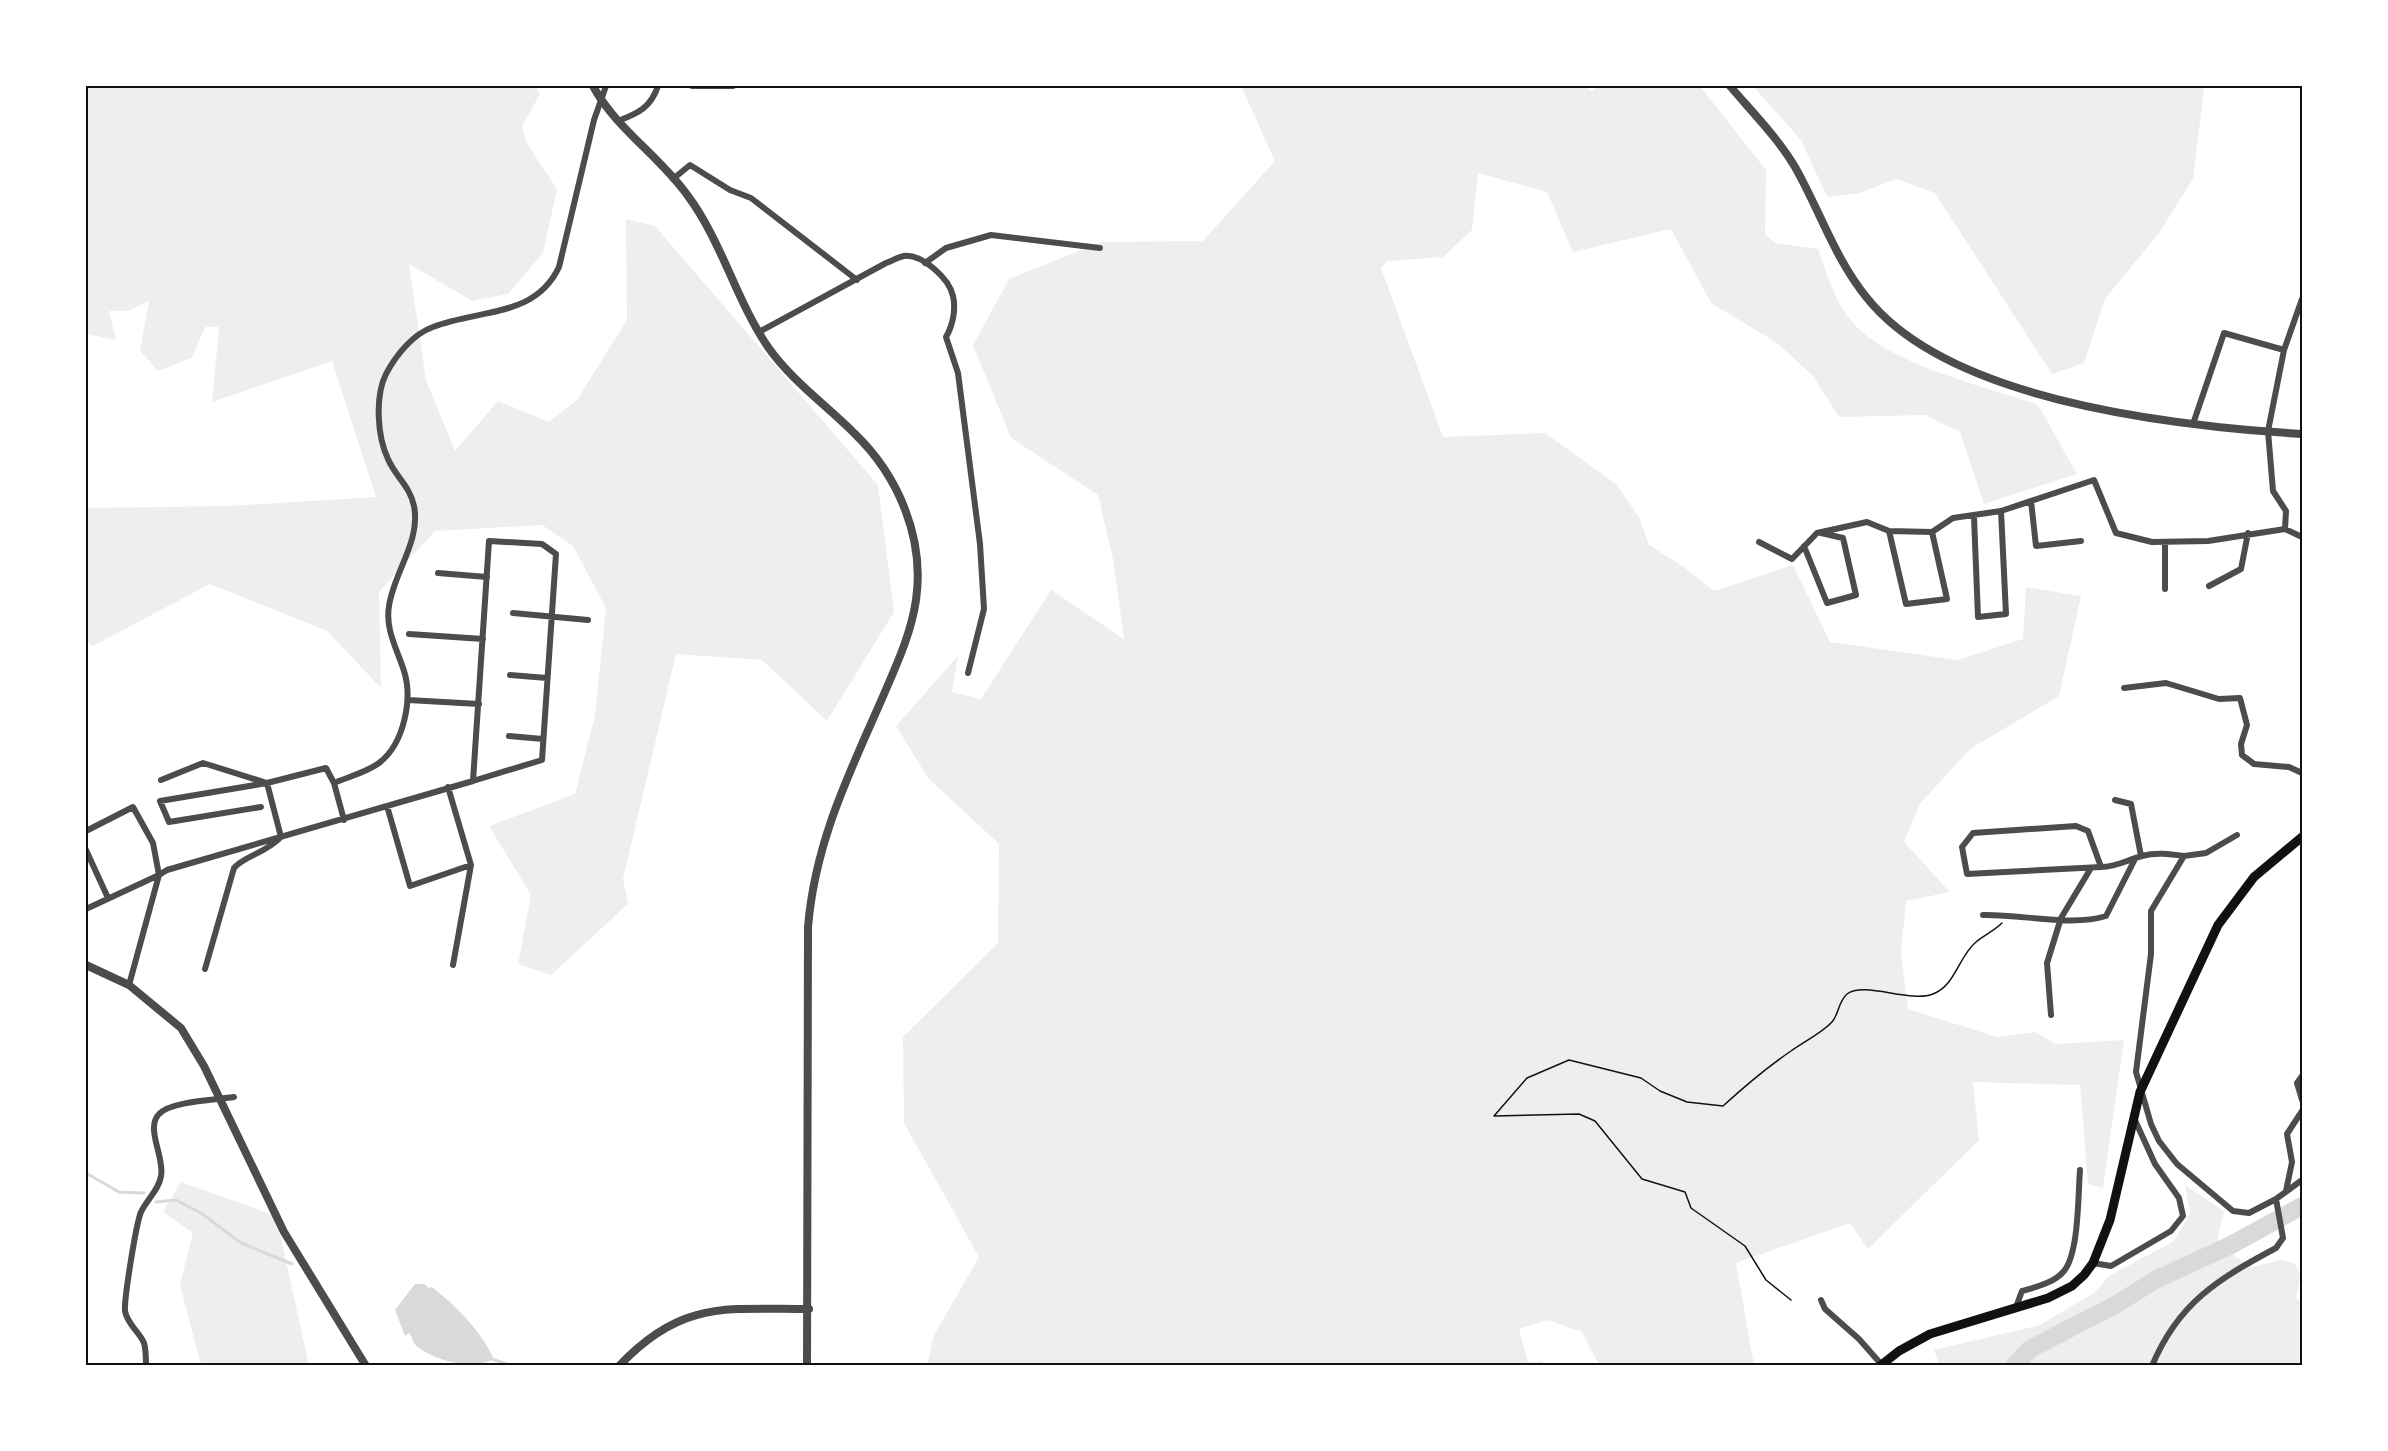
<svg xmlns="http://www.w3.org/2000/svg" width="2388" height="1451" viewBox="0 0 2388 1451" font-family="Lato,sans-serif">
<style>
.green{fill:#eee}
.water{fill:#d9d9d9}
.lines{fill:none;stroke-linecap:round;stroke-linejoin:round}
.stream{stroke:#d9d9d9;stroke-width:3}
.river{stroke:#d9d9d9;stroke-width:18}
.path{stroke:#111;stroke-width:1.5}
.minor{stroke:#4c4c4c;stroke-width:6}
.tertiary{stroke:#4c4c4c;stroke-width:8}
.primary{stroke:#111;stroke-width:9}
.neatline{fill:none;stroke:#111;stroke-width:2}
</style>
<rect width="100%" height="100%" fill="#fff"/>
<path class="green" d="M86,86h450l4,8 -18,32 4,16 31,47 -14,64 -35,41 -36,7 -63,-37 17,116 29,71 43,-50 51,21 28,-22 50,-80 -1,-101 29,7 223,259 16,127 -67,109 -65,-61 -86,-6 -53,225 5,25 -77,71 -33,-11 13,-69 -42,-69 86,-32 20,-78 11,-108 -33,-62 -31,-21 -107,6 -56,61 2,96 -54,-57 -117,-47 -117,62 -7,-5v-133l142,-2 148,-9 -44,-136 -120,41 7,-75h-14l-13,31 -34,13 -18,-20 9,-50 -21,10h-19l7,29 -29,-6z
M1241,86h344l7,6 6,-6h102l66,84 -1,64 10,9 43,6c9,25 17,54 35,74 37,42 132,63 185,82l39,69 -93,30 -24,-72 -35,-17 -86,2 -26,-41 -36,-33 -66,-40 -40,-74 -98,23 -26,-60 -69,-19 -6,57 -29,27 -55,4 -7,7 62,169 102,-4 71,51 23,33 10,28 32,20 33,26 79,-26 37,77 127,18 66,-21 3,-52 55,9 -22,100 -89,53 -50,55 -16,38 46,50 -44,9 -5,52 7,56 89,28 38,-5 21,12 68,-4 -21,148 -15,-4 -8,-99 -107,-3 6,58 -111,109 -18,-26 -114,40 18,102h-155l-17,-33 -34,-12 -29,9 9,33 14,-1 2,4h-617l7,-30 45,-78 -75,-134 -1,-86 95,-94 1,-99 -71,-66 -32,-52 62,-70 -6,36 29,7 70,-109 73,49 -11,-80 -15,-64 -87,-57 -38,-93 36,-66 93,-37 101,-1 72,-80z
M1753,86h444l7,3 -11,90 -34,54 -54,66 -21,64 -32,11 -117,-181 -39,-14 -36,14 -33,4 -26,-57z
M181,1182l95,34 33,149h-108l-21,-80 13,-52 -30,-21z
M2185,1185l39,26 -7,29 19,17 16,10 29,-7 13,3 7,12 -5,23 6,4v63l-362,1 -6,-16 106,-25 54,-32 15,-17 65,-35 16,-28z"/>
<path class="water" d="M415,1284h9l5,4 3,-1c23,18 50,45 62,72 -21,11 -57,3 -76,-12 -7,-5 -4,-8 -9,-14l-4,3 -10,-26z"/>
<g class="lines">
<path class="stream" d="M86,1173l33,19 25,1
M156,1202l20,-2 25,13 40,30 51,21
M489,1358l24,8"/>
<path class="river" d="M2014,1366l16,-17 87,-45 38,-24 76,-35 71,-39"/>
<path class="path" d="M1791,1300l-25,-20 -21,-34 -54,-38 -6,-16 -43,-13 -47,-58 -16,-7 -85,2 33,-38 42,-18 72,18 19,13 27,11 36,4c22,-20 43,-38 68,-55 12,-9 31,-18 41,-29 7,-8 6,-20 15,-28 17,-13 63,9 86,0 23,-9 25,-37 43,-52 8,-7 18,-11 26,-19"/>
<path class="minor" d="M692,86h41
M618,121c21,-8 33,-14 40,-35
M673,179l17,-14 40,25 21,8 106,82
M925,263l21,-15 45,-13 109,13
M759,332l127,-69c6,-2 12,-6 18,-7 18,-2 45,22 49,40 3,13 0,29 -7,41l12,36 22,171 4,65 -16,64
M2193,424l31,-91 60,17
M2031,501l5,45 45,-5
M1974,517l4,100 28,-3 -5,-103
M2285,529l1,-18 -13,-20 -5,-60 16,-81 18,-51
M1889,531l17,73 41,-5 -15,-67
M1759,542l33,17 25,-26 50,-11 22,9 43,1 21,-14 48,-7 93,-31 22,53 36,9 56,-1 77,-12 17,8
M2165,542v47
M1804,546l23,57 29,-8 -13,-57 -22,-5
M438,573l49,4
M2209,586l32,-17 7,-36
M513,613l75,7
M409,634l74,5
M510,675l37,3
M2124,688l42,-5 53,16 21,-1 7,27 -6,19 1,11 12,9 35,3 13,6
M408,700l71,4
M509,736l34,3
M161,780l42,-17 64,20 14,54c-15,16 -37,19 -47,31l-29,101
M448,787l23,78 -18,100
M2115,800l16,4 10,52
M387,806l23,80 61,-21
M261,807l-92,15 -9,-21 107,-18 59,-15 8,15
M344,820l-10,-37c14,-6 33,-11 45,-20 25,-19 34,-64 25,-92 -7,-22 -19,-42 -15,-65 5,-34 32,-65 25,-100 -4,-20 -19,-30 -26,-47 -11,-23 -13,-63 -2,-85 10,-19 27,-40 47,-47 46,-18 102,-9 126,-60l35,-147 12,-34
M86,831l47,-24 20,36 6,32 -73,34
M86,850l22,48
M2184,856l22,-3 31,-18
M2101,867l-13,-36 -12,-5 -103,7 -11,14 5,27 134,-7c16,0 26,-7 41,-11 14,-4 28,-2 42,0l-33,55v43l-15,118 15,52 8,17 18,23 56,47 16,2 27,-14 26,-19
M1983,915c38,-1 88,12 123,1l29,-57
M129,985l30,-110 8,-5 306,-89 16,-240 53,3 14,10 -14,206 -69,21
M2051,1015l-4,-52 14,-45 30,-50
M2302,1076l-5,7 5,17
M2286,1191l6,-29 -5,-28 15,-23
M2093,1263l18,3 60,-35 12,-15 -4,-18 -24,-34 -21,-46
M1821,1300l4,9 34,30 22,25
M2016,1307l6,-16c14,-4 32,-8 42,-20 15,-18 14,-76 16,-101
M146,1366c0,-7 0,-17 -2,-23 -5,-12 -17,-19 -19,-32 -1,-12 11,-87 16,-99 6,-13 18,-22 20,-36 4,-18 -16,-48 -2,-62 12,-13 57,-14 75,-17
M2152,1366c26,-63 66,-87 124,-118l7,-10 -7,-39"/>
<path class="tertiary" d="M593,86c23,43 67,70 95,110 34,46 48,104 80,151 23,33 58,58 86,86 44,42 71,105 62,167 -5,35 -21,68 -35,101 -33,75 -66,142 -73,226l-1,439
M1730,86c22,26 48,52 65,81 25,44 40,92 72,131 83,104 310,128 435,136
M86,965l43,20 52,43 23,38 80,166 82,134
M619,1366c62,-66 107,-57 190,-57"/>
<path class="primary" d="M1880,1366l19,-15 31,-17 118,-36 24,-12 12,-11 9,-12 17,-43 30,-128 78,-167 36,-48 48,-40"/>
</g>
<rect width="2388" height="1451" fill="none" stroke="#ffffff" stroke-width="174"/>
<rect x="87" y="87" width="2214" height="1277" class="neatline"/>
</svg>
